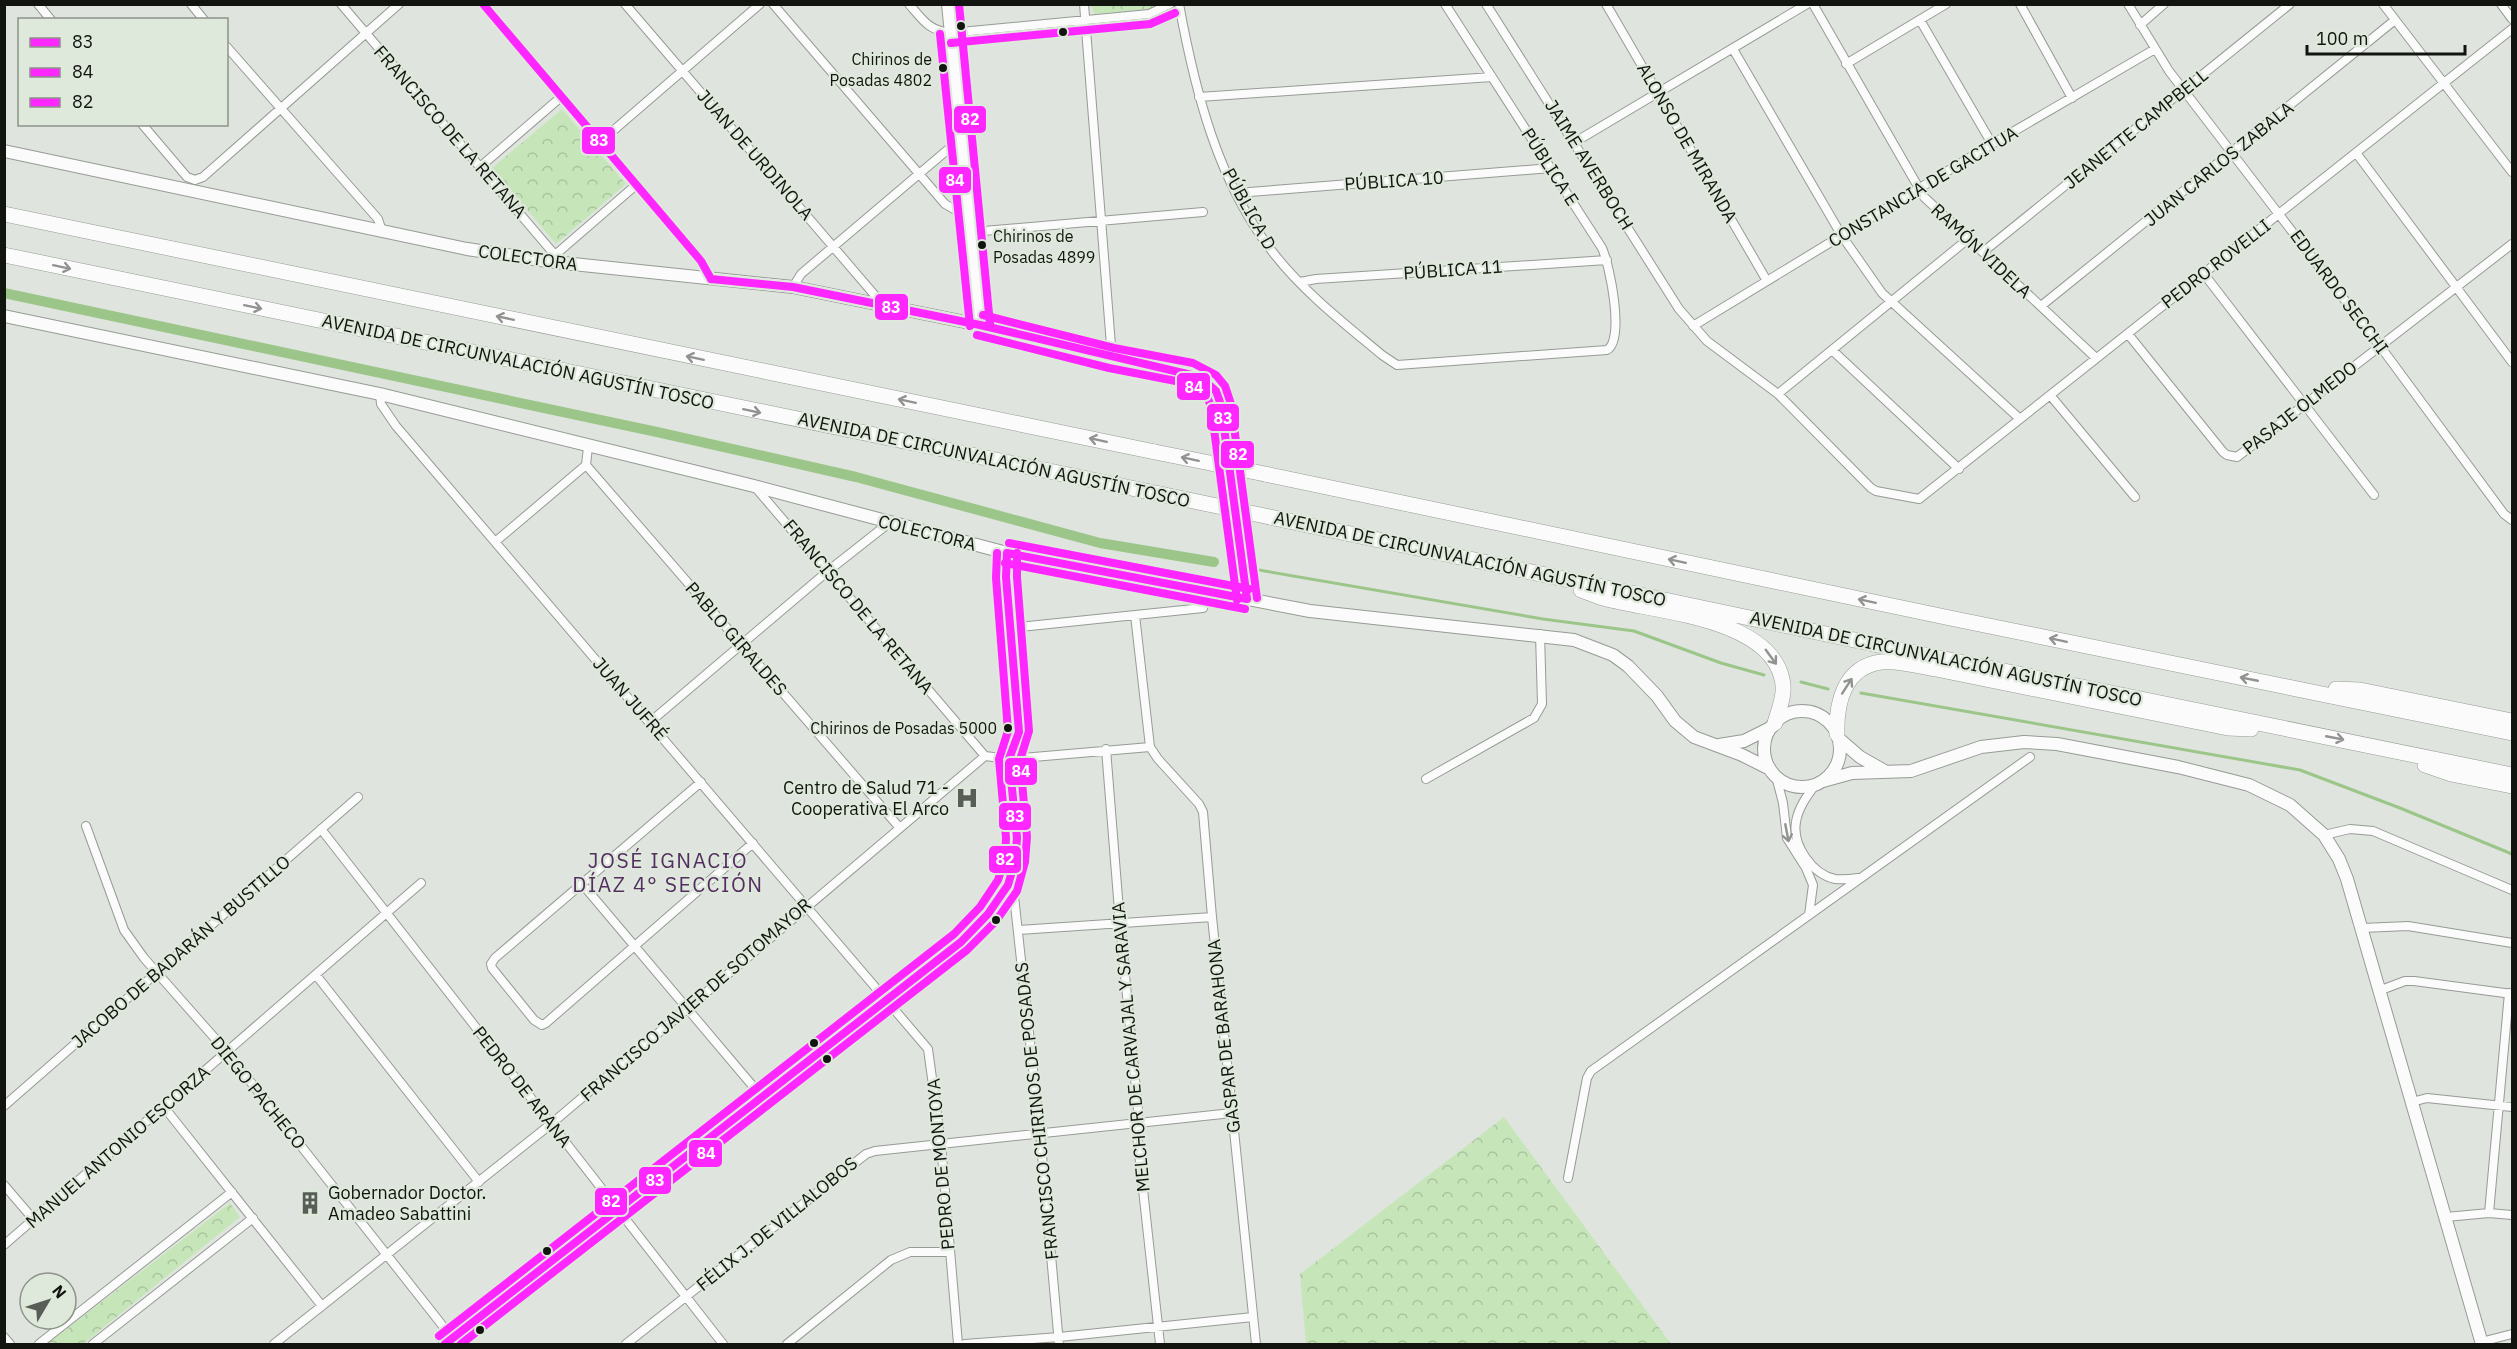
<svg xmlns="http://www.w3.org/2000/svg" width="2517" height="1349" viewBox="0 0 2517 1349" font-family="'IBM Plex Sans',sans-serif">
<style>
.park{fill:url(#park-crowns)}
.lines{fill:none;stroke-linecap:round;stroke-linejoin:round}
.stream{stroke:#9cc689;stroke-width:3}
.canal{stroke:#9cc689;stroke-width:10}
.minor-casing{stroke:#969b95;stroke-width:10}
.secondary-casing{stroke:#969b95;stroke-width:14}
.motorway-casing{stroke:#969b95;stroke-width:16}
.minor{stroke:#fafbfa;stroke-width:8}
.secondary{stroke:#fafbfa;stroke-width:12}
.motorway{stroke:#fafbfa;stroke-width:15}
.motorway-bridge-casing{stroke:#969b95;stroke-width:16;stroke-linecap:butt}
.motorway-bridge{stroke:#fafbfa;stroke-width:15}
.bus-1-casing{stroke:#dee8db;stroke-width:12}
.bus-2-casing{stroke:#dee8db;stroke-width:12}
.bus-3-casing{stroke:#dee8db;stroke-width:12}
.bus-1{stroke:#fe27ff;stroke-width:8}
.bus-2{stroke:#fe27ff;stroke-width:8}
.bus-3{stroke:#fe27ff;stroke-width:8}
.oneway{stroke:#919390}
.bus-dot{fill:#11140f;stroke:#dee8db;stroke-width:2}
.labels{text-anchor:middle;stroke-width:4.5;stroke-linejoin:round;paint-order:stroke}
.bus-label{font-size:16px;fill:#11140f;stroke:#dee8db;text-anchor:end}
.street-label{font-size:18px;fill:#11140f;stroke:#dee8db}
.poi-label{font-size:18px;fill:#11140f;stroke:#dee8db;text-anchor:end}
.quarter-label{font-size:21px;letter-spacing:1.5px;fill:#552d63;stroke:#dee8db}
.line-badge{stroke:#dee8db;stroke-width:2}
.badge-label{font-size:16px;text-anchor:middle;font-weight:bold;fill:#fff}
</style>
<defs>
<pattern id="park-crowns" width="20" height="18" patternUnits="userSpaceOnUse" patternTransform="scale(1.5)"><rect width="20" height="18" fill="#c6e6b9"/><path d="M2 6a3 3 0 1 1 6 0M12 15a3 3 0 1 1 6 0" fill="none" stroke="#a9c49e"/></pattern>
</defs>
<rect width="100%" height="100%" fill="#dfe5de"/>
<path class="park" d="M1092,5h61v4l-59,5z
M562,109l64,75 -70,60 -64,-76z
M1504,1117l167,227h-365l-6,-70z
M230,1203l10,14 -157,127h-36z"/>
<g class="lines">
<path class="stream" d="M1259,570l284,49 91,12 87,32 43,12
M1801,682l27,7
M1861,693l439,77 100,38 112,46"/>
<path class="canal" d="M4,293l653,139 199,45 244,66 114,19"/>
<g class="minor-casing">
<path id="minor" d="M38,4l13,16
M191,4l13,16
M341,4l214,251 -1,7
M483,4l218,257 10,18
M625,4l259,302
M773,4l172,200 14,8 10,-1
M909,4c14,16 19,26 41,29l199,-19 21,-10
M1084,4l28,354
M1179,4c16,87 39,180 96,251 30,38 70,69 107,100l15,10 210,-15c18,-10 3,-84 -5,-102l-157,-244
M1486,4l193,305 28,32 71,53 93,94 5,3 43,8 593,-470
M1606,4l161,277
M1813,4l111,193 172,161
M2020,4l52,94
M2128,4l41,67 211,275 124,168 8,6
M2383,4l129,168
M2501,4l11,15
M1920,20l72,124
M2140,25l24,-21
M226,46l152,173 4,12
M1733,49l109,187 40,57 138,126
M1846,64l100,-60
M1199,97l293,-20
M142,124l45,53 8,3 8,-3 196,-173
M600,142l160,-138
M1575,142l232,-138
M2357,154l155,208
M480,167l81,-70
M1237,193l314,-25
M972,232l231,-20
M1983,252l307,-248
M555,255l81,-70
M2204,274l170,221
M1300,282l16,-3 291,-19
M793,287l8,-13 151,-128 10,-4
M2041,306l354,-286
M1693,326l299,-182 163,-95
M2128,334l95,118 4,3 10,2 275,-213
M1832,350l127,119
M380,394l1,10 15,22 532,623 13,95 17,200
M1778,394l190,-155
M2050,395l85,102
M588,447l-2,18 313,362
M755,487l230,269
M495,542l91,-77
M1135,615l15,132 8,12 41,45 4,8 9,105 44,427
M1010,628l193,-20
M650,722l178,-151 61,-48
M1106,749l14,174 18,187 -1,25 23,209
M1776,776l7,27 4,35 19,30 7,17 -4,30
M1426,779l108,-61 8,-14 -2,-70
M701,782l-206,176 -4,6 1,4 42,52 8,5 4,-2 207,-180
M1815,785c-8,11 -17,23 -19,37 -4,23 16,52 39,57 8,1 16,0 23,-1
M86,826l38,104 20,28 83,94 230,292
M321,829l402,515
M2324,835l26,-6 23,2 139,59
M1012,878l28,255 19,211
M583,885l179,212
M2362,928l46,-2 104,17
M1019,930l193,-13
M316,975l163,207
M2381,990l24,-9h9l98,13
M2412,1102l15,-4 85,9
M4,1106l354,-309
M164,1107l158,199
M1568,1178l19,-100 4,-7 439,-314
M4,1185l30,35
M2489,1213l20,-220
M2446,1217l43,-4 23,2
M4,1245l417,-362
M4,1337l6,7
M2481,1342l31,-8
M39,1344l193,-152
M93,1344l160,-126
M274,1344l277,-220 434,-368 24,3 141,-12
M626,1344l240,-190 9,-3 357,-38
M787,1344l104,-84 19,-8h40
M965,1344l94,-7 194,-20"/>
</g>
<g class="secondary-casing">
<path id="secondary" d="M948,4l32,321
M4,151l463,98 87,13 239,25 187,38 132,33 77,15 19,9 8,9 5,14 26,194
M4,316l376,78 374,92 253,67 303,58 264,29 39,15 15,11 29,30 18,25 19,16 48,18 28,14
M1764 749a38 38 0 1 1 76 0a38 38 0 1 1-76 0Z
M1838,738l22,19 23,13
M1719,745l25,-4 28,-14
M1823,781l29,-8 59,-2 70,-24 43,-5 33,2 121,23 71,18 41,20 34,30 15,24 8,20 135,465
M445,1344l516,-402 27,-28 20,-29 7,-24 2,-23 -8,-79 10,-27 -13,-155 1,-24"/>
</g>
<g class="motorway-casing">
<path id="motorway" d="M4,214l1151,238
M4,255l1156,239
M1265,474l685,144 562,115
M1270,517l665,140 577,118
M1581,590c9,3 17,7 26,9 50,13 162,19 175,80 4,14 -3,30 -7,44
M2336,689l24,1 152,31
M1837,734c-1,-31 7,-67 44,-72 17,-2 38,4 55,7l292,59 23,1
M2425,765l26,9 61,12"/>
</g>
<use href="#minor" class="minor"/>
<use href="#secondary" class="secondary"/>
<use href="#motorway" class="motorway"/>
<g class="motorway-bridge-casing">
<path id="motorway-bridge" d="M1155,452l110,22
M1160,494l110,23"/>
</g>
<use href="#motorway-bridge" class="motorway-bridge"/>
<g class="bus-1-casing">
<path id="bus-1" d="M483,4l218,257 10,18
M711,279l82,8 187,38 220,52 16,14 5,14 26,194
M1007,553l240,46
M445,1344l516,-402 27,-28 20,-29 7,-24 2,-23 -8,-79 10,-27 -13,-155 1,-24"/>
</g>
<g class="bus-2-casing">
<path id="bus-2" d="M940,34l30,292
M951,43l199,-19 25,-11
M977,335l132,33 77,15 16,8 5,5 4,11 26,193
M1005,563l240,46
M461,1344l506,-394 29,-29 21,-30 8,-29 2,-25 -7,-77 9,-29 -12,-154v-24"/>
</g>
<g class="bus-3-casing">
<path id="bus-3" d="M959,4l31,320
M983,315l131,33 79,15 23,12 9,11 6,18 26,194
M1009,543l240,46
M439,1336l515,-402 26,-27 18,-27 7,-21 1,-21 -7,-79 9,-28 -12,-153 1,-25"/>
</g>
<use href="#bus-1" class="bus-1"/>
<use href="#bus-2" class="bus-2"/>
<use href="#bus-3" class="bus-3"/>
</g>
<defs><path id="oneway-shaft" d="M-6 0H5M1.5-3L5.5 0L1.5 3" fill="none" stroke-width="1.6" stroke-linecap="round" stroke-linejoin="round" transform="scale(1.5)"/></defs>
<g class="oneway">
<use href="#oneway-shaft" transform="translate(62 267) rotate(12)"/>
<use href="#oneway-shaft" transform="translate(253 307) rotate(12)"/>
<use href="#oneway-shaft" transform="translate(505 318) rotate(-168)"/>
<use href="#oneway-shaft" transform="translate(695 358) rotate(-168)"/>
<use href="#oneway-shaft" transform="translate(907 401) rotate(-168)"/>
<use href="#oneway-shaft" transform="translate(752 411) rotate(12)"/>
<use href="#oneway-shaft" transform="translate(1098 440) rotate(-168)"/>
<use href="#oneway-shaft" transform="translate(1190 459) rotate(-168)"/>
<use href="#oneway-shaft" transform="translate(1677 561) rotate(-168)"/>
<use href="#oneway-shaft" transform="translate(1867 601) rotate(-168)"/>
<use href="#oneway-shaft" transform="translate(2058 640) rotate(-168)"/>
<use href="#oneway-shaft" transform="translate(1771 657) rotate(54)"/>
<use href="#oneway-shaft" transform="translate(2249 679) rotate(-169)"/>
<use href="#oneway-shaft" transform="translate(1847 686) rotate(-57)"/>
<use href="#oneway-shaft" transform="translate(2335 738) rotate(11)"/>
<use href="#oneway-shaft" transform="translate(1787 833) rotate(79)"/>
</g>
<defs>
<g id="hospital-bare" transform="scale(1.8)"><path d="M-5-5h3v3.5h4V-5h3V5h-3V1.5h-4V5h-3Z" fill="#595d57" stroke="#dee8db" stroke-width="2.5" paint-order="stroke"/></g>
<g id="building-bare" transform="scale(1.8)"><path d="M-4-6H4V6H1V3H-1V6H-4ZM-2.5-4.3h1.7v1.8h-1.7ZM.8-4.3h1.7v1.8H.8ZM-2.5-1h1.7V.8h-1.7ZM.8-1h1.7V.8H.8Z" fill="#595d57" stroke="#dee8db" stroke-width="2.5" paint-order="stroke"/></g>
</defs>
<g fill-rule="evenodd">
<use href="#hospital-bare" x="967" y="798"/>
<use href="#building-bare" x="310" y="1203"/>
</g>
<g class="bus-dot">
<circle cx="961" cy="26" r="5"/>
<circle cx="1063" cy="32" r="5"/>
<circle cx="943" cy="68" r="5"/>
<circle cx="982" cy="245" r="5"/>
<circle cx="1008" cy="728" r="5"/>
<circle cx="996" cy="920" r="5"/>
<circle cx="814" cy="1043" r="5"/>
<circle cx="827" cy="1059" r="5"/>
<circle cx="547" cy="1251" r="5"/>
<circle cx="480" cy="1330" r="5"/>
</g>
<g class="labels">
<g class="bus-label">
<text x="932" y="65">Chirinos de<tspan x="932" dy="21">Posadas 4802</tspan></text>
<text x="993" y="242" text-anchor="start">Chirinos de<tspan x="993" dy="21">Posadas 4899</tspan></text>
<text x="997" y="734">Chirinos de Posadas 5000</text>
</g>
<g class="street-label">
<text transform="translate(2136 129) rotate(-39)" y="6">JEANETTE CAMPBELL</text>
<text transform="translate(450 132) rotate(49)" y="6">FRANCISCO DE LA RETANA</text>
<text transform="translate(1687 143) rotate(60)" y="6">ALONSO DE MIRANDA</text>
<text transform="translate(755 155) rotate(49)" y="6">JUAN DE URDINOLA</text>
<text transform="translate(2219 164) rotate(-39)" y="6">JUAN CARLOS ZABALA</text>
<text transform="translate(1589 165) rotate(58)" y="6">JAIME AVERBOCH</text>
<text transform="translate(1550 167) rotate(57)" y="6">PÚBLICA E</text>
<text transform="translate(1394 181) rotate(-4)" y="6">PÚBLICA 10</text>
<text transform="translate(1923 187) rotate(-31)" y="6">CONSTANCIA DE GACITUA</text>
<text transform="translate(1249 209) rotate(61)" y="6">PÚBLICA D</text>
<text transform="translate(1981 251) rotate(43)" y="6">RAMÓN VIDELA</text>
<text transform="translate(528 258) rotate(8)" y="6">COLECTORA</text>
<text transform="translate(2216 264) rotate(-38)" y="6">PEDRO ROVELLI</text>
<text transform="translate(1453 270) rotate(-4)" y="6">PÚBLICA 11</text>
<text transform="translate(2339 292) rotate(53)" y="6">EDUARDO SECCHI</text>
<text transform="translate(518 362) rotate(12)" y="6">AVENIDA DE CIRCUNVALACIÓN AGUSTÍN TOSCO</text>
<text transform="translate(2300 408) rotate(-38)" y="6">PASAJE OLMEDO</text>
<text transform="translate(994 460) rotate(12)" y="6">AVENIDA DE CIRCUNVALACIÓN AGUSTÍN TOSCO</text>
<text transform="translate(927 533) rotate(14)" y="6">COLECTORA</text>
<text transform="translate(1470 559) rotate(12)" y="6">AVENIDA DE CIRCUNVALACIÓN AGUSTÍN TOSCO</text>
<text transform="translate(858 607) rotate(50)" y="6">FRANCISCO DE LA RETANA</text>
<text transform="translate(736 639) rotate(49)" y="6">PABLO GIRALDES</text>
<text transform="translate(1946 659) rotate(12)" y="6">AVENIDA DE CIRCUNVALACIÓN AGUSTÍN TOSCO</text>
<text transform="translate(630 699) rotate(49)" y="6">JUAN JUFRÉ</text>
<text transform="translate(181 952) rotate(-41)" y="6">JACOBO DE BADARÁN Y BUSTILLO</text>
<text transform="translate(696 1000) rotate(-41)" y="6">FRANCISCO JAVIER DE SOTOMAYOR</text>
<text transform="translate(1224 1036) rotate(-96)" y="6">GASPAR DE BARAHONA</text>
<text transform="translate(1131 1047) rotate(-95)" y="6">MELCHOR DE CARVAJAL Y SARAVIA</text>
<text transform="translate(522 1087) rotate(52)" y="6">PEDRO DE ARANA</text>
<text transform="translate(258 1093) rotate(51)" y="6">DIEGO PACHECO</text>
<text transform="translate(1037 1111) rotate(-96)" y="6">FRANCISCO CHIRINOS DE POSADAS</text>
<text transform="translate(118 1147) rotate(-41)" y="6">MANUEL ANTONIO ESCORZA</text>
<text transform="translate(941 1164) rotate(-95)" y="6">PEDRO DE MONTOYA</text>
<text transform="translate(777 1224) rotate(-39)" y="6">FÉLIX J. DE VILLALOBOS</text>
</g>
<g class="poi-label">
<text x="949" y="794">Centro de Salud 71 -<tspan x="949" dy="21">Cooperativa El Arco</tspan></text>
<text x="328" y="1199" text-anchor="start">Gobernador Doctor.<tspan x="328" dy="21">Amadeo Sabattini</tspan></text>
</g>
<g class="quarter-label">
<text x="668" y="868">JOSÉ IGNACIO<tspan x="668" dy="24">DÍAZ 4° SECCIÓN</tspan></text>
</g>
</g>
<g class="line-badge">
<rect x="953" y="105" width="34" height="29" rx="6" fill="#fe27ff"/>
<rect x="581" y="126" width="35" height="29" rx="6" fill="#fe27ff"/>
<rect x="938" y="166" width="34" height="28" rx="6" fill="#fe27ff"/>
<rect x="874" y="293" width="35" height="28" rx="6" fill="#fe27ff"/>
<rect x="1176" y="372" width="35" height="29" rx="6" fill="#fe27ff"/>
<rect x="1206" y="403" width="34" height="29" rx="6" fill="#fe27ff"/>
<rect x="1220" y="440" width="35" height="29" rx="6" fill="#fe27ff"/>
<rect x="1004" y="757" width="34" height="29" rx="6" fill="#fe27ff"/>
<rect x="998" y="802" width="34" height="29" rx="6" fill="#fe27ff"/>
<rect x="988" y="845" width="34" height="29" rx="6" fill="#fe27ff"/>
<rect x="688" y="1139" width="35" height="29" rx="6" fill="#fe27ff"/>
<rect x="638" y="1166" width="34" height="29" rx="6" fill="#fe27ff"/>
<rect x="594" y="1187" width="34" height="29" rx="6" fill="#fe27ff"/>
</g>
<g class="badge-label">
<text x="970" y="125">82</text>
<text x="599" y="146">83</text>
<text x="955" y="186">84</text>
<text x="891" y="313">83</text>
<text x="1194" y="393">84</text>
<text x="1223" y="424">83</text>
<text x="1238" y="460">82</text>
<text x="1021" y="777">84</text>
<text x="1015" y="822">83</text>
<text x="1005" y="865">82</text>
<text x="706" y="1159">84</text>
<text x="655" y="1186">83</text>
<text x="611" y="1207">82</text>
</g>
<rect width="2517" height="1349" fill="none" stroke="#11140f" stroke-width="12"/>
<rect x="18" y="18" width="210" height="108" fill="#dee8db" stroke="#8c9389" stroke-width="1.5"/>
<rect x="30" y="38" width="30" height="9" fill="#fe27ff" stroke="#8c9389" stroke-width="1.5"/>
<text x="72" y="48" font-size="18" fill="#11140f">83</text>
<rect x="30" y="68" width="30" height="9" fill="#fe27ff" stroke="#8c9389" stroke-width="1.5"/>
<text x="72" y="78" font-size="18" fill="#11140f">84</text>
<rect x="30" y="98" width="30" height="9" fill="#fe27ff" stroke="#8c9389" stroke-width="1.5"/>
<text x="72" y="108" font-size="18" fill="#11140f">82</text>
<g transform="translate(48 1301) rotate(51)"><circle r="28" fill="#dee8db" stroke="#8c9389" stroke-width="1.5"/>
<path d="M0-4.5L10 22L0 15L-10 22Z" fill="#595d57"/>
<text y="-9" font-size="16" font-weight="bold" text-anchor="middle" fill="#11140f">N</text>
</g>
<path d="M2307 45v9h158v-9" fill="none" stroke="#11140f" stroke-width="3"/>
<text x="2316" y="45" font-size="18" fill="#11140f" stroke="#dee8db" stroke-width="4.5" paint-order="stroke">100 m</text>
</svg>
